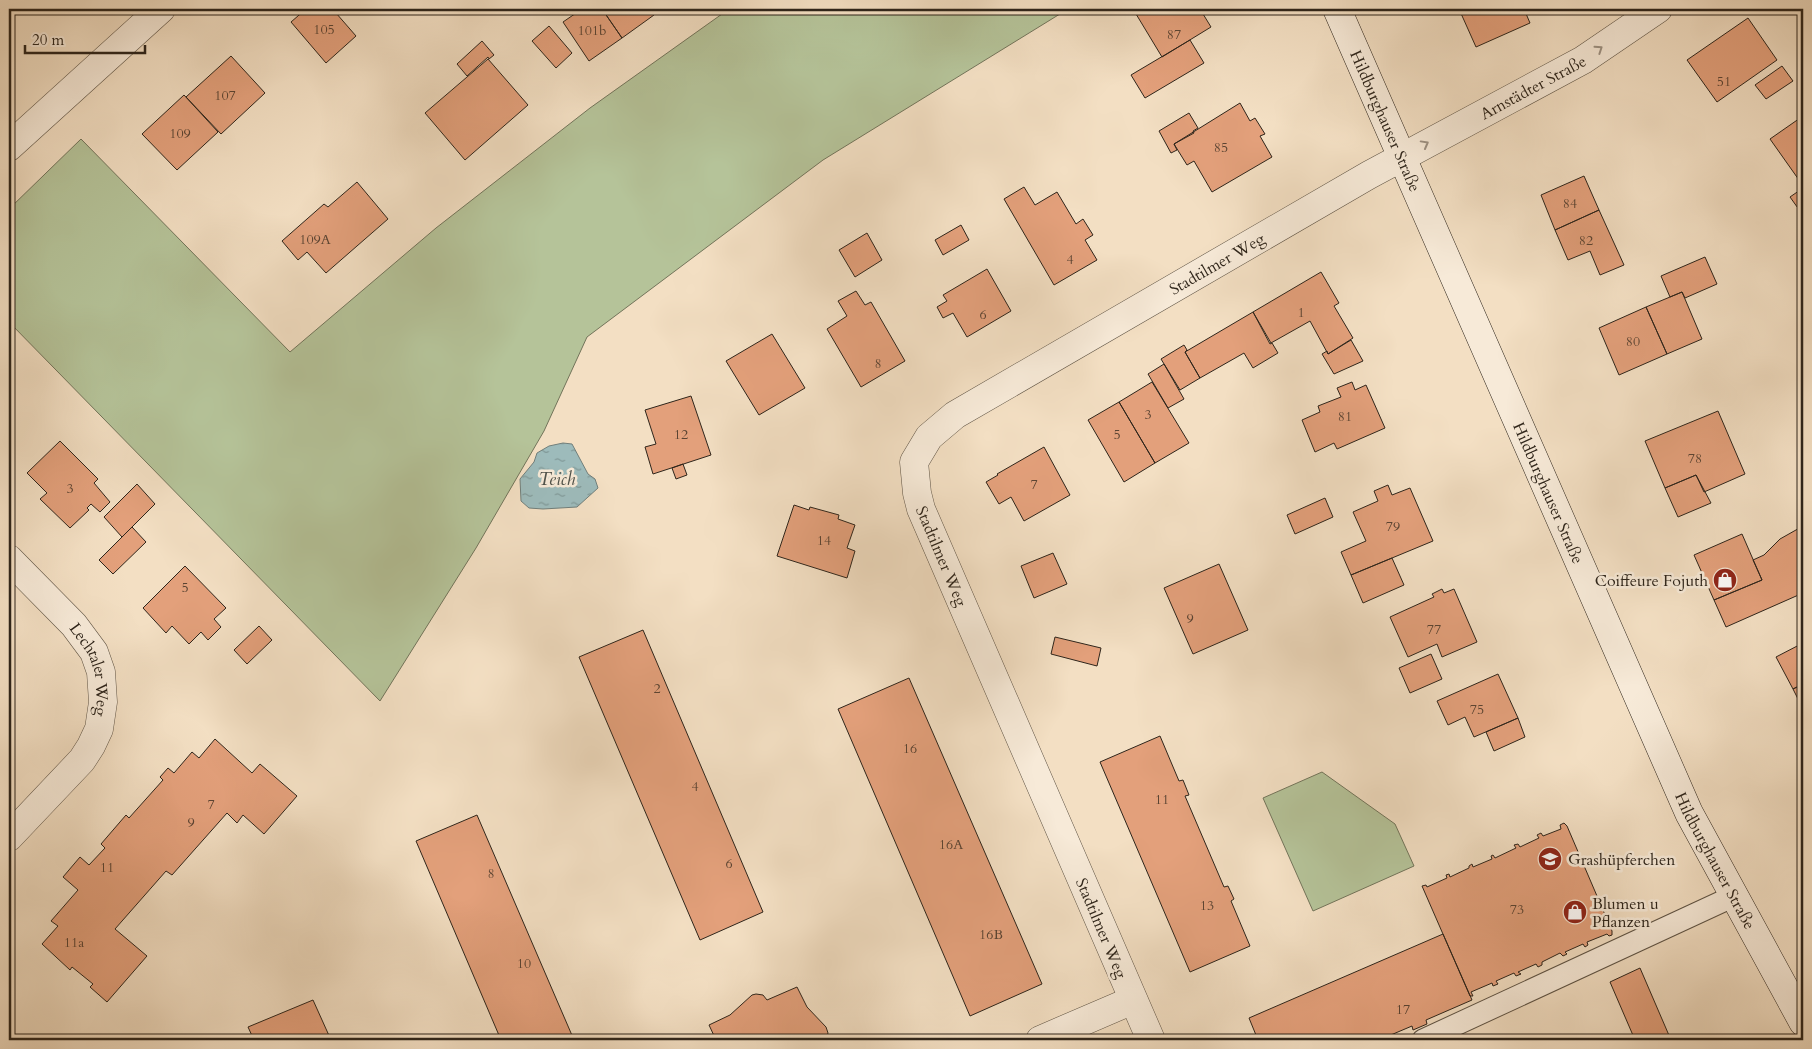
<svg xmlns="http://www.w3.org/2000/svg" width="1812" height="1049" viewBox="0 0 1812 1049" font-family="Cardo,serif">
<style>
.park{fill:#b5c399;stroke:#72745a}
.water{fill:url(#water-ripples);stroke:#717f7b}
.building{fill:#e3a07b;stroke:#2e251b}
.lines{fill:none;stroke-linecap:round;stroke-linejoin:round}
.lane-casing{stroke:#5f5445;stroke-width:23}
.street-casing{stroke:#5f5445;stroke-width:29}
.secondary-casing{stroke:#2e251b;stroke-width:29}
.lane{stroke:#f7ead8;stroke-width:21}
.street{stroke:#f7ead8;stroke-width:28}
.secondary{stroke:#f7ead8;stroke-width:28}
.oneway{stroke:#9d9183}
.labels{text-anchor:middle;stroke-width:5;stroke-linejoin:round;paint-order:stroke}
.number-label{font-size:14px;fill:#5b4433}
.street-label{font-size:16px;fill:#2e251b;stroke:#f7ead8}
.poi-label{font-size:16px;fill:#2e251b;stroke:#f7ead8;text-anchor:start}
.water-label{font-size:18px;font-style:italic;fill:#4f524b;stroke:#f7ead8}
</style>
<defs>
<pattern id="water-ripples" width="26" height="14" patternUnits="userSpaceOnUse" patternTransform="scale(1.25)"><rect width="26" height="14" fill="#9dbbbb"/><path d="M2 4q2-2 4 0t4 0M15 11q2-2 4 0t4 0" fill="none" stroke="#809897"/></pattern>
</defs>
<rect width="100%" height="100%" fill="#f3dfc3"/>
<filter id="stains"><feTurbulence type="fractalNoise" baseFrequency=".004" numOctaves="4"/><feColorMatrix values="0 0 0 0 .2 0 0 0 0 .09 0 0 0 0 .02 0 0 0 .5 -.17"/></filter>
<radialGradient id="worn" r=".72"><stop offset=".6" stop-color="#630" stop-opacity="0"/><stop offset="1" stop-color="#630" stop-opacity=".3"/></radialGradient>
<path class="park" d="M729,9h339l-245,151 -236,177 -43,94 -68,117 -96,153 -371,-379v-113l72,-70 209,213 146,-124 154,-120z
M1322,772l73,52 19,42 -101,45 -50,-113z"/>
<path class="water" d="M563,443l9,1 16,30 7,5 3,9 -21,19 -34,2 -14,-1 -8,-7 -1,-22 14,-17 3,-9 12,-7z"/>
<path class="building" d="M306,9h34l-4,4 20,23 -30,27 -35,-41z
M582,9h20l20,29 -33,23 -26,-39z
M602,9h48l4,6 -32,23z
M1133,9h67l11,18 -49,30z
M1459,9h55l1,2 9,-2 6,14 -54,24z
M1748,18l29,42 -60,42 -30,-42z
M549,26l23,27 -16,15 -24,-27z
M1190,40l14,23 -59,35 -14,-23z
M482,41l12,14 -5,4 -1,-2 -21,19 -10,-12z
M231,56l34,37 -44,41 -35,-37z
M488,59l40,46 -63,55 -40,-47z
M1782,66l11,15 -27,18 -11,-14z
M184,95l34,37 -41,38 -35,-36z
M1240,103l10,18 5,-3 10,16 -5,2 12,21 -60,35 -18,-31 -7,4 -13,-21z
M1189,113l9,15 -5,3 1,2 -20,11 3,6 -6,3 -12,-22z
M1803,116v61l-4,3 -29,-41z
M1584,176l15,34 -44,20 -14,-35z
M357,182l31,37 -62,54 -19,-21 -9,8 -16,-19 42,-37 4,3z
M1024,187l11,18 22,-13 19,32 7,-5 10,16 -8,5 12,20 -43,25 -50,-86z
M1803,188v21l-3,2 -10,-14z
M1599,210l25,55 -24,10 -10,-24 -22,9 -13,-30z
M961,225l8,15 -26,15 -8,-15z
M867,233l15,27 -27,17 -16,-27z
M1705,257l12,27 -32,14 -3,-6 -12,5 -9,-21z
M987,269l24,42 -44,26 -14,-24 -10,5 -6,-11 10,-6 -4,-6z
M1321,272l18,31 -5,3 19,32 -25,16 -18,-33 -39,22 -18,-31z
M856,291l9,14 6,-3 34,59 -44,26 -34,-58 20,-13 -9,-15z
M1682,292l20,47 -35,15 -21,-47z
M1646,307l21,47 -48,21 -20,-47z
M1253,312l17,32 2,-1 6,10 -25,15 -9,-15 -44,25 -15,-26z
M772,334l33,54 -46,27 -33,-54z
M1351,340l12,21 -29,13 -12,-20 5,-3 1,3z
M1184,345l3,5 -2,2 15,26 -20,12 -19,-31z
M1164,364l20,35 -16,9 -20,-34z
M1152,382l37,61 -34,20 -36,-61z
M1352,382l3,8 11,-5 19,43 -48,21 -3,-6 -19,9 -13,-32 18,-8 -2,-6 23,-9 -4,-9z
M691,396l20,59 -58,19 -8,-27 11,-3 -11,-34z
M1119,402l36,61 -31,19 -36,-62z
M1718,411l27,63 -41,18 -8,-17 -31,13 -20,-47z
M60,441l38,38 -4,4 16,19 -10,10 -9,-8 -4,4 2,2 -19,18 -30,-29 7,-6 -20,-20z
M1044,447l26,48 -46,26 -13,-24 -12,7 -13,-22 12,-7 -1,-1z
M683,464l4,11 -11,4 -4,-11z
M1696,475l15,28 -33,14 -13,-29z
M137,484l18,20 -33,33 -18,-20z
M1388,485l4,10 18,-7 23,53 -82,34 -10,-23 25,-11 -13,-29 25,-11 -4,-10z
M1325,498l8,19 -38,17 -8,-19z
M794,505l15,5 1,-3 29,8 -1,4 17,6 -8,23 8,3 -8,27 -70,-22z
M1803,526v67l-77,34 -12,-27 48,-20 -9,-20 11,-5 16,-16z
M132,527l14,15 -33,32 -14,-14z
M1742,534l20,46 -48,20 -20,-45z
M1053,553l14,31 -33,14 -13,-32z
M1392,558l12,27 -41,18 -12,-28z
M1219,564l29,66 -55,24 -29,-66z
M185,566l41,42 -12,11 7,8 -13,13 -7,-8 -12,12 -17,-18 -6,7 -23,-25z
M1442,589l2,4 10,-4 23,53 -35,15 -5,-13 -29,13 -18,-40 44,-20 -2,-3z
M259,626l13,14 -25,24 -13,-14z
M643,630l120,282 -63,28 -121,-283z
M1055,637l46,11 -4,18 -46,-12z
M1803,643v41l-10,5 -17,-32z
M1431,654l11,25 -32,14 -11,-25z
M1498,674l20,44 -44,19 -9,-20 -17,8 -11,-24z
M909,678l133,306 -72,32 -132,-307z
M1803,684v25l-10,-20z
M1518,718l7,19 -31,14 -8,-19z
M1160,736l19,45 4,-1 6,15 -4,1 39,91 4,-1 6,13 -3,2 19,45 -60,26 -90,-210z
M215,739l37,34 8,-9 37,32 -33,38 -21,-19 -6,8 -10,-10 -55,62 -6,-4 -51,58 32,27 -40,46 -17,-15 3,-3 -21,-17 -2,3 -28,-26 16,-18 -7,-5 27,-31 -15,-13 17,-20 9,8 16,-17 -4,-4 25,-29 3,3 34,-38 -3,-3 8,-9 6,5 18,-21 7,6z
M477,815l97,225h-73l-85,-199z
M1564,823l3,3 45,105v4l-3,1 -2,-2 -20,8 1,3 -3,2 -2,-3 -18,8 2,2 -4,2 -3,-3 -18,9v3l-4,2 -2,-3 -18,8 3,2 -5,2 -2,-3 -18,8 2,3 -5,2 -1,-3 -21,9 2,4h-3l-48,-110 4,-1 1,2 20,-9 -1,-3 3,-1 1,3 19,-9v-2l3,-2 1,3 19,-8 -1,-3 2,-1 2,3 21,-10 -2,-3 4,-1 2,3 19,-9 -2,-3 4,-2 2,3 18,-7 -1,-4z
M1443,934l29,66 -46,20 1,4 -14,6 -1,-4 -33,14h-121l-9,-22z
M1640,968l31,72h-36l-25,-58z
M797,987l10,20 19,20 2,6 -2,7h-110l-7,-15 21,-10 22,-20 4,-1 7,1 4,5z
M313,1000l18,40h-77l-6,-13z"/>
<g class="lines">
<g class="lane-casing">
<path id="lane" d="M1423,1040l311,-144"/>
</g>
<g class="street-casing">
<g id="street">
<path d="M9,147l152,-138"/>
<path id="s1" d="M9,559l65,66 20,27 7,20 2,30 -4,27 -8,17 -9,14 -73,77"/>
<path d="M1040,1040l93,-40"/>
<path id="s2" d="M1151,1040l-230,-531 -4,-16 -3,-31 15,-25 26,-22 414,-240 214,-115 75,-51"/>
</g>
</g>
<g class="secondary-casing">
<g id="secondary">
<path id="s3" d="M1337,9l352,804 114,209"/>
</g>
</g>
<use href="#lane" class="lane"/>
<use href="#street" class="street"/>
<use href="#secondary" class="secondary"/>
</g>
<defs><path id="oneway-chevron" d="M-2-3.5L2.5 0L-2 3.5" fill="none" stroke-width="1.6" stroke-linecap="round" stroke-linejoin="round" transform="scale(1.25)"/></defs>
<g class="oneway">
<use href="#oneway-chevron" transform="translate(1599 49) rotate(-34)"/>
<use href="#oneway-chevron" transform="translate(1425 144) rotate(-29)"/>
</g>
<defs>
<g id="shop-disc" transform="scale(1.25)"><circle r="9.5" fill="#8f2418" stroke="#f7ead8"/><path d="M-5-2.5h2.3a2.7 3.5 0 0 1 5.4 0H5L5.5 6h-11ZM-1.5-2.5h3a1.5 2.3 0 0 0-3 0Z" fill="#fff"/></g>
<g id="school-disc" transform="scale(1.25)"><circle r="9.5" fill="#8f2418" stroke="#f7ead8"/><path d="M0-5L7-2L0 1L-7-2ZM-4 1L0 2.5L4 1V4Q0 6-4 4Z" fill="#fff"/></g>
</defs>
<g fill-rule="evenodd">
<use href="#shop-disc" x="1725" y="580"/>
<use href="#school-disc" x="1550" y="859"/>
<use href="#shop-disc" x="1575" y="912"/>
</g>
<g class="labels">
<g class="number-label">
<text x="324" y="34">105</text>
<text x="592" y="35">101b</text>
<text x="1174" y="39">87</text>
<text x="1724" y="86">51</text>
<text x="225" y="100">107</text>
<text x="180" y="138">109</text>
<text x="1221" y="152">85</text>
<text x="1570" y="208">84</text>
<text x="315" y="244">109A</text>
<text x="1586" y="245">82</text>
<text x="1070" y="264">4</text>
<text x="1301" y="317">1</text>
<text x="983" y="319">6</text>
<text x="1633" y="346">80</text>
<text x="878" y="368">8</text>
<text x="1148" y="419">3</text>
<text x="1345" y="421">81</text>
<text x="681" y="439">12</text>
<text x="1117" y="439">5</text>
<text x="1695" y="463">78</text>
<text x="1034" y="489">7</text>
<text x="70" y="493">3</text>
<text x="1393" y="531">79</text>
<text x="824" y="545">14</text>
<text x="185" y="592">5</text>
<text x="1190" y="623">9</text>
<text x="1434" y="634">77</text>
<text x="657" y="693">2</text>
<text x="1477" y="714">75</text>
<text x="910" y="753">16</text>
<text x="695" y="791">4</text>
<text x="1162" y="804">11</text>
<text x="211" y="809">7</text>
<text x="191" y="827">9</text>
<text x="951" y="849">16A</text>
<text x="729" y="868">6</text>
<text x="107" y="872">11</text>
<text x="491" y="878">8</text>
<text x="1207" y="910">13</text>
<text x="1517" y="914">73</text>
<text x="991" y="939">16B</text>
<text x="74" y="947">11a</text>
<text x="524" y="968">10</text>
<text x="1403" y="1014">17</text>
</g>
<g class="street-label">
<text dy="6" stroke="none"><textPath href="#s2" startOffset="1354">Arnstädter Straße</textPath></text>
<text dy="6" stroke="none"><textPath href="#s3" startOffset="122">Hildburghauser Straße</textPath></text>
<text dy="6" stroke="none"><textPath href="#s2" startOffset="992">Stadtilmer Weg</textPath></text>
<text dy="6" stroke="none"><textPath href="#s3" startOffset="528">Hildburghauser Straße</textPath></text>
<text transform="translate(942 556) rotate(67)" y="6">Stadtilmer Weg</text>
<text dy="6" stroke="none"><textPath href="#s1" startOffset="142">Lechtaler Weg</textPath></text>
<text dy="6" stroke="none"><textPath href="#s3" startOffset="932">Hildburghauser Straße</textPath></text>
<text transform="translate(1102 928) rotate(67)" y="6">Stadtilmer Weg</text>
</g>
<g class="poi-label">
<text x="1708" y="586" text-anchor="end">Coiffeure Fojuth</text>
<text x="1568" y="865">Grashüpferchen</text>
<text x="1592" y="909">Blumen u<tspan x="1592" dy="18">Pflanzen</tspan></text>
</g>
<g class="water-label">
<text x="557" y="485">Teich</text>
</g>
</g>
<rect width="1812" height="1049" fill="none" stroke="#f3dfc3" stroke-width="30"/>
<rect x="10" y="10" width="1792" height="1029" fill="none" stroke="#2e251b" stroke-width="2.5"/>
<rect x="15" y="15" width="1782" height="1019" fill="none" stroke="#2e251b"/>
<path d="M25 45v8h120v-8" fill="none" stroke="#2e251b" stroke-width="2.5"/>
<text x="32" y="45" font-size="15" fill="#2e251b" stroke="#f7ead8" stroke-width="4" paint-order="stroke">20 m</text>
<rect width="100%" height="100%" filter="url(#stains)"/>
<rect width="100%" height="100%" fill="url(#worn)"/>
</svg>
